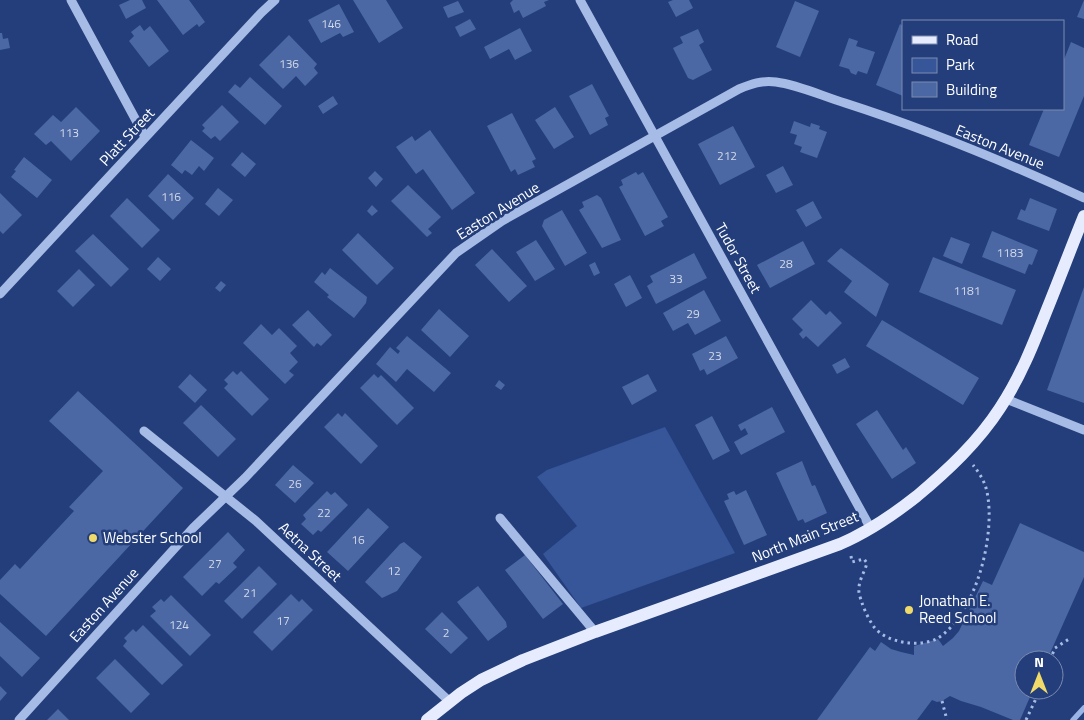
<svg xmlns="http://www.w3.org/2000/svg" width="1084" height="720" viewBox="0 0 1084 720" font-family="'Titillium Web',sans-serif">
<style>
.green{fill:#365699}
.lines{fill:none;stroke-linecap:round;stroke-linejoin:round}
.stream{stroke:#9ab4e6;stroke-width:5.5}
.building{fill:#4b68a4}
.path{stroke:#a6bbe5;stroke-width:3;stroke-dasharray:2.5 4;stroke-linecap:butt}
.minor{stroke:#a6bbe5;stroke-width:9}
.major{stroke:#e6ecfd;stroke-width:12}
.poi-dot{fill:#f0da69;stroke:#233e7b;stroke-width:2}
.labels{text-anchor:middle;stroke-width:5;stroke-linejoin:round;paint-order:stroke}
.number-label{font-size:12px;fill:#d2d9e8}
.street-label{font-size:15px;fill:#fff;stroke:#233e7b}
.poi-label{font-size:15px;fill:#fff;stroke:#233e7b;text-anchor:start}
</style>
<rect width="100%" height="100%" fill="#233e7b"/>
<path class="green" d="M665,427l70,126 -154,55 -38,-54 34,-28 -40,-49 10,-7z"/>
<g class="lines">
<path class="stream" d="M1073,720l11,-12"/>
</g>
<path class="building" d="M130,0h12l4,8 -20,11 -7,-14z
M157,0h32l16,22 -6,5 -2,-3 -14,11z
M353,0h33l17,28 -24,15z
M513,0h36l-5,2 2,4 -23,12 -4,-8 -5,3 -4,-10z
M673,0h16l4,8 -17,9 -8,-15z
M1084,0v19l-7,-2z
M458,1l6,11 -16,6 -5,-11z
M795,1l24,10 -19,46 -24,-10z
M339,4l15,28 -11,5 -3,-4 -19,10 -13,-23z
M470,19l6,10 -16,8 -5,-10z
M900,24l3,2v70l-27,-11z
M140,25l4,6 6,-5 19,25 -20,16 -20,-26 5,-5 -3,-4z
M520,28l12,23 -17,9 -6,-11 -19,10 -6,-12z
M698,29l6,13 -5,3 13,25 -19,10 -5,-2 -15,-30 10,-5 -3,-6z
M0,33h2l1,6 5,-1 2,10 -10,2z
M289,35l28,29 -3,4 4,5 -13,13 -9,-10 -13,13 -24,-24z
M849,38l9,3 -2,5 19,6 -8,22 -9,-3 -2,4 -5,-2 -2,-4 -10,-3z
M1071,42l13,6v48l-25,61 -30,-12 15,-36h19v-47z
M250,77l32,29 -17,19 -37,-33 7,-8 5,4z
M592,84l17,32 -4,2 3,7 -18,10 -21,-39z
M333,96l5,8 -15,10 -5,-8z
M222,105l17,17 -19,19 -5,-5 -4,3 -9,-8 3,-3 -3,-3z
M76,107l24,24 -29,30 -20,-20 -5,4 -12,-11 19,-19 8,7z
M555,107l19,30 -20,12 -19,-29z
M512,113l24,46 -4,2 3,6 -17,8 -3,-6 -4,3 -24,-46z
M794,121l16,6 1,-4 9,3 -1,3 8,3 -10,26 -17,-6 2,-5 -8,-3 3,-9 -7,-2z
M733,126l22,41 -35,18 -22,-41z
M430,130l45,63 -23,17 -29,-41 -7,5 -20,-27 16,-11 3,5z
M191,140l23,18 -10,13 -5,-5 -7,9 -7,-5 -3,4 -11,-9z
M242,152l14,12 -11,13 -14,-12z
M24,157l28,23 -15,18 -26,-21 5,-6 -2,-1z
M783,166l10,19 -17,8 -10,-18z
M375,171l8,8 -7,8 -8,-9z
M636,172l2,3 5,-3 25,45 -7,4 3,5 -19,10 -26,-49 4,-2 -2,-5z
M168,174l26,24 -21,22 -25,-24z
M408,185l33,32 -13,12 4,4 -5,4 -36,-36z
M218,188l15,12 -14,16 -14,-12z
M0,193l22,22 -19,19 -3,-3z
M597,195l4,3 20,42 -19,8 -23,-38 5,-3 -2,-5z
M127,198l33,32 -18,18 -32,-32z
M1030,198l27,11 -8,22 -32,-12 4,-10 4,2z
M813,201l9,17 -16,9 -10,-17z
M372,205l6,6 -6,5 -5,-5z
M562,210l25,43 -22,13 -23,-40 2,-6z
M992,231l46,19 -6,15 -3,-1 -4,10 -43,-17z
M358,233l36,35 -17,17 -35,-35z
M93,234l36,35 -18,18 -36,-36z
M951,237l19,7 -8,20 -19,-8z
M536,240l19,29 -20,12 -19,-29z
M803,241l12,23 -45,24 -13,-23z
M841,248l48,36 -13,33 -32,-25 8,-11 -25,-20z
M492,249l35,37 -18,16 -34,-37z
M694,253l13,25 -51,26 -9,-18 6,-4 -3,-6z
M158,257l13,12 -11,12 -13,-12z
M933,257l83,33 -14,35 -83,-33z
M595,262l5,11 -6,3 -5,-11z
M330,268l37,29 -1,6 -12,15 -27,-21 2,-2 -15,-13 8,-10 3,3z
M79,269l16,16 -22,22 -16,-16z
M630,275l12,23 -16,9 -12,-23z
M221,281l5,4 -6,7 -5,-4z
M1084,287v116l-37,-13z
M704,290l17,31 -26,14 -7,-12 -15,8 -10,-18z
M811,300l15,15 4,-4 12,12 -24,24 -12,-11 -3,3 -4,-5 4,-4 -11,-11z
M439,309l30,27 -19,21 -29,-27z
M308,310l24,25 -11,11 -4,-3 -3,4 -22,-22z
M882,320l97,58 -16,27 -97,-59z
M261,324l11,11 7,-7 18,18 -7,7 8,9 -9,9 5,4 -9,9 -42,-41z
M407,336l44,37 -17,19 -27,-23 -11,13 -20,-18 14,-17 8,7 2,-3 -4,-3z
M726,336l12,22 -31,17 -3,-6 -4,2 -8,-17z
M845,358l5,9 -13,7 -5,-9z
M233,371l4,4 4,-4 28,28 -17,17 -28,-28 4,-4 -4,-4z
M190,374l17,16 -12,13 -17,-16z
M374,374l4,4 3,-3 33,33 -17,17 -37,-37z
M648,374l9,17 -25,14 -10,-18z
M499,380l6,5 -4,5 -6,-4z
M78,391l105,97 -137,148 -46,-42v-14l15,-16 5,5 54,-58 -5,-4 34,-36 -54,-50z
M201,405l35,34 -18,18 -35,-34z
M772,407l13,25 -44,23 -7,-13 14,-8 -3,-6 -4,3 -3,-6z
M877,410l26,40 3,-3 10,16 -24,16 -36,-55z
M338,413l4,4 3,-4 33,33 -17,18 -37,-37z
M712,416l18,35 -17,9 -18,-35z
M802,461l10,25 3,-1 12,28 -22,10 -2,-4 -5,2 -22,-48z
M293,465l21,18 -19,20 -20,-18z
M746,490l21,45 -23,10 -20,-44 5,-2 -2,-5 7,-3 2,4z
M327,491l4,4 4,-3 13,13 -27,27 -3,-2 -5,5 -12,-11 5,-5 -3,-4z
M368,508l21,19 -41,44 -21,-19z
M1020,523l64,29v25l-37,83h-23v30h9l-13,30h-7l-32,-13 -20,-6 -11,-5 -8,5 -5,1 -5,-2 -15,20h-100l53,-73 5,4 6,-9 10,7 10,3 13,3v-9l24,-7 5,7 10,-8 6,-7 24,-50 9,4z
M228,532l17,18 -12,13 4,4 -18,17 -3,-2 -14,14 -19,-19z
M404,542l18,15 -25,34 -15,7 -17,-16 35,-38z
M525,555l38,49 -20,15 -38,-49z
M259,566l18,18 -35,35 -18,-18z
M478,586l28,36 1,5 -19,14 -31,-39z
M291,594l8,8 3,-3 11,11 -41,41 -19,-19z
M171,595l40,40 -21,21 -40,-40 6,-5 -4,-4 9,-8 3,3z
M442,612l26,26 -17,16 -26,-25z
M0,622l40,36 -18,19 -22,-21z
M143,625l40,40 -21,20 -39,-39 4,-5 -3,-3 9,-9 3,3z
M115,659l35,35 -19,19 -35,-35z
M0,686l7,7 -7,8z
M58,709l11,11h-22z"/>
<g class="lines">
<path class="path" d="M851,556l1,6 12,-3 3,4c-2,8 -8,17 -8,25 -1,5 2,11 3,15 3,8 7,17 12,24 12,16 47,21 64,11 38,-24 58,-103 49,-146 -2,-10 -7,-18 -14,-27
M1050,660l5,-12 14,-9
M942,701l5,19
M1026,720l14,-30"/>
<path class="minor" d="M71,0l74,137
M580,0l291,529
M0,294l261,-281 14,-13
M1006,399l78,31
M144,431l112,90 193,180
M500,518l95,114
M19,720l174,-192 52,-50 211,-225 46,-32 237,-132c12,-5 23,-9 37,-7 23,3 46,14 69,21 81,26 161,59 239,95"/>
<path class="major" d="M427,720l34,-27 20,-13 42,-20 72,-28 245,-88c28,-12 53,-29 77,-48 31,-26 61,-54 83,-88 20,-30 33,-63 46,-96 13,-32 25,-64 38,-96"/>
</g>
<g class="poi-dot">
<circle cx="93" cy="538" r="5"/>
<circle cx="909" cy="610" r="5"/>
</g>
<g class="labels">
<g class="number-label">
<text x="331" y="28">146</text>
<text x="289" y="68">136</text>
<text x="69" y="137">113</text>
<text x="727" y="160">212</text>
<text x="171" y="201">116</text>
<text x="1010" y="257">1183</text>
<text x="786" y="268">28</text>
<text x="676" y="283">33</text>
<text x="967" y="295">1181</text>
<text x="693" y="318">29</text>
<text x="715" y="360">23</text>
<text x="295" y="488">26</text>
<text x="324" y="517">22</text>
<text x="358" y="544">16</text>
<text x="215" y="568">27</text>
<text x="394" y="575">12</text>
<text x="250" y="597">21</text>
<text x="283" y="625">17</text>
<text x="179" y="629">124</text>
<text x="446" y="637">2</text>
</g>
<g class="street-label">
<text transform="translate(127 137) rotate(-47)" y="5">Platt Street</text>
<text transform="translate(1000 147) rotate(22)" y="5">Easton Avenue</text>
<text transform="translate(498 211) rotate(-32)" y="5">Easton Avenue</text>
<text transform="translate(738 258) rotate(61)" y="5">Tudor Street</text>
<text transform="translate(805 537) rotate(-22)" y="5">North Main Street</text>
<text transform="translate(310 552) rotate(43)" y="5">Aetna Street</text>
<text transform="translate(104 605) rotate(-48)" y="5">Easton Avenue</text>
</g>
<g class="poi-label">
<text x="103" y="543">Webster School</text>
<text x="919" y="606">Jonathan E.<tspan x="919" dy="17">Reed School</tspan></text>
</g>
</g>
<rect x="902" y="20" width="162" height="90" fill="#233e7b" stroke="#7b8bb0"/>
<rect x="912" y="36" width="25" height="8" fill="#e6ecfd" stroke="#7b8bb0"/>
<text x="946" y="45" font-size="15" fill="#ffffff">Road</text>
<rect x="912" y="58" width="25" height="15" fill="#365699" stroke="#7b8bb0"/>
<text x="946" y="70" font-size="15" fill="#ffffff">Park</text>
<rect x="912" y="82" width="25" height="15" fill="#4b68a4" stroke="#7b8bb0"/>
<text x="946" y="95" font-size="15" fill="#ffffff">Building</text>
<g transform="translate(1039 675)"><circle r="24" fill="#233e7b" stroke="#7b8bb0"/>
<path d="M0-4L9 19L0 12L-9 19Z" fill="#f0da69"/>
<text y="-8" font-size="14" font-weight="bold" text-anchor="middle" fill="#ffffff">N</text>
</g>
</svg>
